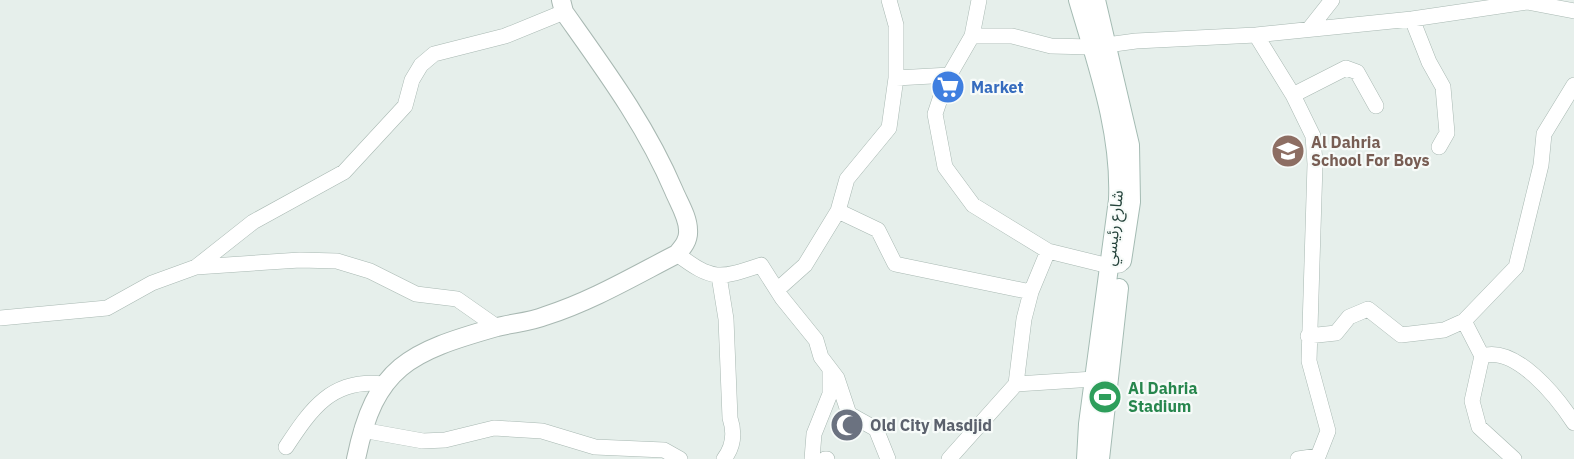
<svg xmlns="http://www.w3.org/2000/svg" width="1574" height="459" viewBox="0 0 1574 459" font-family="'IBM Plex Sans','Noto Sans Arabic',sans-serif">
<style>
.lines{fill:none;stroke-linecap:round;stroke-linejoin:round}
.minor-casing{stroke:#a8b8b2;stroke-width:16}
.tertiary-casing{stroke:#a8b8b2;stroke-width:20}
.secondary-casing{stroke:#a4bbb3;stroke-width:20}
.minor{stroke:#fff;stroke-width:15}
.tertiary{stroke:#fff;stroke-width:18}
.secondary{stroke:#fff;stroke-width:18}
.labels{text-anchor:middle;stroke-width:4.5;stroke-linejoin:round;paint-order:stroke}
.shop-label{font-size:16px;font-weight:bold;fill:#366cbe;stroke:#f7fbf9;text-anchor:start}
.education-label{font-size:16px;font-weight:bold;fill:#785e54;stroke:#f7fbf9;text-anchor:start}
.street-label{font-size:16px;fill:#24423a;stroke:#f7fbf9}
.leisure-label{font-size:16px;font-weight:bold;fill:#27864d;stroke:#f7fbf9;text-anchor:start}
.worship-label{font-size:16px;font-weight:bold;fill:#5b616d;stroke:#f7fbf9;text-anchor:start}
</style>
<rect width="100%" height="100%" fill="#e6efeb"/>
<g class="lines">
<g class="minor-casing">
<path id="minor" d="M979,0l-7,36 -26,45 -11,33 10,53 28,38 75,46 61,15 11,-1
M1412,19l17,43 14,25 4,46 -8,14
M1310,28l22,-28
M1256,35l37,60 20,41 2,28 -6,197 19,70 -11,28
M972,36h40l39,10 41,1 44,-6 120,-6 156,-16 115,-17 47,9
M896,78l54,-3
M1293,95l53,-27 11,4 19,34
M838,211l9,-32 42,-51 7,-50v-53l-7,-25
M677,254c36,27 42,25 84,11l21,33 34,42 5,17 16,21 12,36 27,15 12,30
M196,267l104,-7 37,1 33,10 46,23 41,5 40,28
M719,276l7,43 4,99c5,15 4,28 -6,41
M777,290l28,-25 33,-54 40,19 17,34 136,28
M0,318l107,-10 45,-25 44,-16 57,-45 91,-50 61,-66 7,-26 9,-15 13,-11 71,-18 59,-24
M1308,336l28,-3 13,-16 19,-8 33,26 43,-5 20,-9
M1482,356c34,-11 75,41 92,67
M1016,384l78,-5
M362,430l61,11 22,-1 49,-12 48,3 53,16 69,3 16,9
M286,447c25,-38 46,-69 97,-63
M812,459l2,-25 16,-40v-22
M825,459h2
M949,459l67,-75 8,-65 7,-27 17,-41
M1298,459l20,-3
M1514,459l-35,-32 -7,-26 10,-45 -18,-35 52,-54 25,-102 3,-31 30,-49"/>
</g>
<g class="tertiary-casing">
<path id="tertiary" d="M356,459c19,-93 53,-107 141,-132 16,-4 33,-5 48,-11 47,-15 89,-40 132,-62 6,-7 12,-14 11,-24 0,-13 -9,-27 -14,-39 -28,-66 -69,-121 -110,-179l-3,-12"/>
</g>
<g class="secondary-casing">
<path id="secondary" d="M1078,0c19,65 43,131 40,200l-30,224 -2,35
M1096,0l34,145 1,57 -9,59
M1100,459l19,-171"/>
</g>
<use href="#minor" class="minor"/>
<use href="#tertiary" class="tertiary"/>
<use href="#secondary" class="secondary"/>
</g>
<defs>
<g id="supermarket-disc" transform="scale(1.725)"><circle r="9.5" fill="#3f7fe0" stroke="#f7fbf9"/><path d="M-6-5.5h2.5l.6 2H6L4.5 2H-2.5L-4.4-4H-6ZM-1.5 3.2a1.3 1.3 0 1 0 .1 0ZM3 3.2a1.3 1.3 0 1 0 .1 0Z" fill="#fff"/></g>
<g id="school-disc" transform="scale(1.725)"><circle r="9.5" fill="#8d6e63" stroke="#f7fbf9"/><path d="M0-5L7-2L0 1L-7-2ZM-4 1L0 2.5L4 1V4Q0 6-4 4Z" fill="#fff"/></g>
<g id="stadium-disc" transform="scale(1.725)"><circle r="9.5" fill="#2e9e5b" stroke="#f7fbf9"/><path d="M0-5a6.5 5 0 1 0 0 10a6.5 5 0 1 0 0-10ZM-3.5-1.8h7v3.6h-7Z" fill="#fff"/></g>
<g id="mosque-disc" transform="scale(1.725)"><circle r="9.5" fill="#6b7280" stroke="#f7fbf9"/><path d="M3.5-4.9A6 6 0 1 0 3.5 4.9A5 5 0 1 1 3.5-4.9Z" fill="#fff"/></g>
</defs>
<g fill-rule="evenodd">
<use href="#supermarket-disc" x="948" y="87"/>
<use href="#school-disc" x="1288" y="151"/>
<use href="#stadium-disc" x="1105" y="397"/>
<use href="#mosque-disc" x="847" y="425"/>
</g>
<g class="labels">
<g class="shop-label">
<text x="971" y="93">Market</text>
</g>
<g class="education-label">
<text x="1311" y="148">Al Dahria<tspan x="1311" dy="18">School For Boys</tspan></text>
</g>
<g class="street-label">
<text transform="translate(1113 228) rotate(-84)" y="6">شارع رئيسي</text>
</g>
<g class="leisure-label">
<text x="1128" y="394">Al Dahria<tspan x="1128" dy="18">Stadium</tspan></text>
</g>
<g class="worship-label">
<text x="870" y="431">Old City Masdjid</text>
</g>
</g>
</svg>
